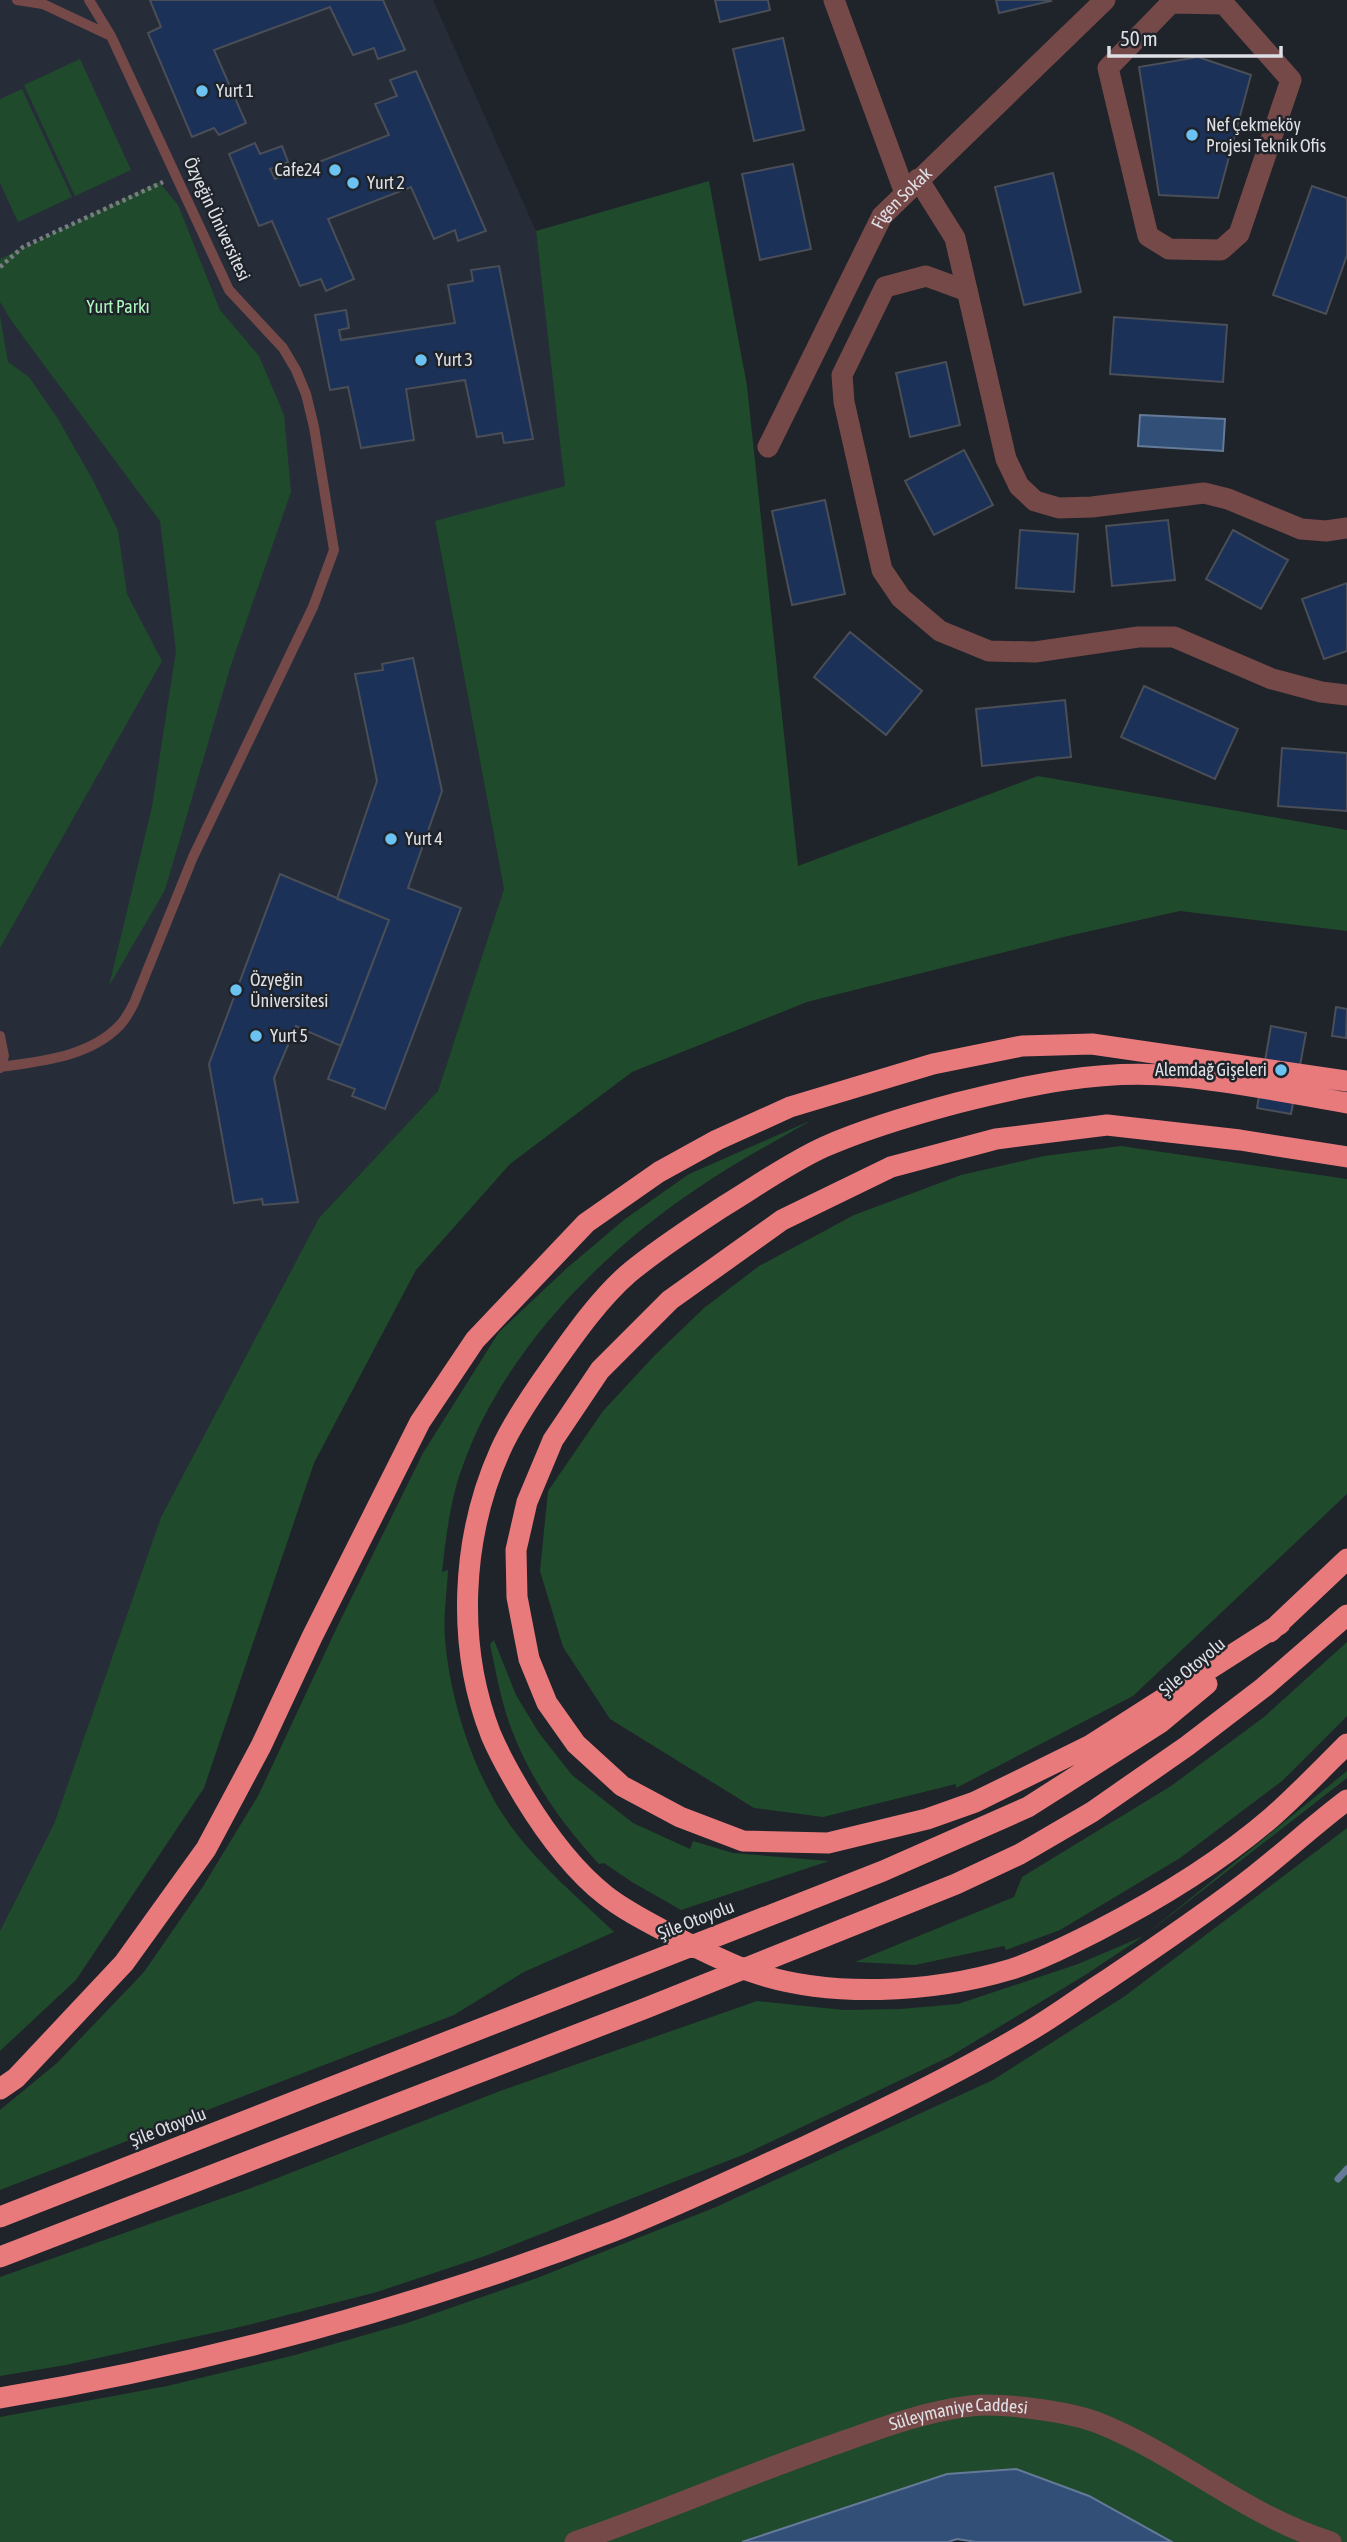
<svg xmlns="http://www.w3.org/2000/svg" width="1347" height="2542" viewBox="0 0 1347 2542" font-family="'Asap Condensed',sans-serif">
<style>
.built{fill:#262d39}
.green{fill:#204a2c}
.water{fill:#314f77;stroke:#657a98;stroke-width:2}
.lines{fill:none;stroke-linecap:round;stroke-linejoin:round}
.stream{stroke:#657a98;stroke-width:7}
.building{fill:#1b3158;stroke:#4a4e56;stroke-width:2}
.path{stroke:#797c82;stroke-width:4.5;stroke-dasharray:3.5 3.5;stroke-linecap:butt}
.lane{stroke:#764949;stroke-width:10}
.street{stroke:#764949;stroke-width:21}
.highway{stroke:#e87a7c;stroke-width:21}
.poi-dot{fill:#6cc3f2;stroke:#1f232a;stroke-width:2.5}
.labels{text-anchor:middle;stroke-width:5;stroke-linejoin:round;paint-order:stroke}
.poi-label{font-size:18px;fill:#dee0e5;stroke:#1f232a;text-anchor:start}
.street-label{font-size:18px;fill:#dee0e5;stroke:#1f232a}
.park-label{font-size:18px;fill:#aff8bf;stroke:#1f232a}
</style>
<rect width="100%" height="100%" fill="#1f232a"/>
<path class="built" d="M0,0h433l103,231 30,255 -131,36 69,367 -66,202 -119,127 -158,299 -107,307 -54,107z"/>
<path class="green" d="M80,59l51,111 -56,26 -51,-111z
M22,89l50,108 -54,25 -18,-39v-84z
M709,181l38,205 51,480 240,-90 309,54v101l-167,-20 -112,25 -261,66 -175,70 -122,92 -94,106 -102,193 -110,325 -128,192 -76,71v-120l54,-107 107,-307 158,-299 119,-127 66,-202 -69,-368 130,-35 -29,-255z
M159,182l19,23 42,105 39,46 25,59 7,77 -61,176 -65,222 -56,96 43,-179 24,-156 -16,-130 -147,-198 -13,-21v-43z
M0,316l8,46 21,15 29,42 37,65 23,47 9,63 35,67 -162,287z
M812,1120c-38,22 -78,43 -114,68 -98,65 -197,167 -236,280 -12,33 -16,69 -20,104l6,-2c-1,22 -5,47 -3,69 5,62 30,140 68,190 28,38 67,70 101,103l-90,40 -70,43 -454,175v-80l57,-47 87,-91 58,-84 56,-92 80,-171 85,-172 76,-121 68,-64 58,-49 64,-45z
M1121,1146l226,33v315l-214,202 -177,92v-4l-133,33 -69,-9 -144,-89 -47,-72 -23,-76 8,-80 55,-80 52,-56 49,-47 55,-42 95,-51 107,-40 83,-19z
M494,1640l22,55 23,38 33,42 61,48 57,26 3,-8 40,12 96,8 -148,49 -49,-28 -28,-19 -5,1c-37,-40 -69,-85 -88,-136 -10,-27 -15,-56 -21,-84z
M1347,1642v74l-65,65 -102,77 -120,72 -54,20 -2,-4 -89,19 -60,-3 159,-65 8,-20 149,-91 93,-69z
M1347,1771v7l-203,158 -62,41 -133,80 -204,97 -260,102 -108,36 -137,35 -174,38 -66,11v-99l262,-93 238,-93 257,-90 87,9 56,-1 58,-5 120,-40 66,-28z
M1347,1828v714h-175l-83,-46 -142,-22 -205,68h-742v-125l167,-31 128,-31 112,-32 130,-45 179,-71 277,-127 132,-84z"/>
<path class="water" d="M1140,415l85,4 -2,32 -85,-5z
M1016,2469l73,27 83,46h-196l-19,-3 -9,3h-206l205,-68z"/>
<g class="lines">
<path class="stream" d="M1338,2179l9,-10"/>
</g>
<path class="building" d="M150,0h233l22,50 -27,9 -4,-11 -21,7 -23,-48 -116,43 32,73 -27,12 -5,-7 -22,9 -44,-104 13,-6z
M715,0h53l2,10 -50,12z
M996,0h54l1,1 -52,12z
M783,38l21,92 -50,11 -21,-92z
M1198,57l53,18 -33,123 -59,-3 -20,-128z
M416,71l70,160 -28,10 -3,-11 -21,9 -23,-52 -83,32 26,60 -28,12 -5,-12 -21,7 -28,-65 -13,5 -30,-72 26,-11 5,11 22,-8 6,16 -18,7 5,10 114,-44 -14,-31 22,-8 -7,-16z
M793,164l18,85 -51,11 -18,-86z
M1053,173l28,119 -57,13 -29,-118z
M1312,186l35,12v57l-21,59 -53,-19z
M499,266l34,173 -29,4 -2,-10 -25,4 -12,-57 -59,9 8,51 -53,8 -13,-61 -18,3 -15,-75 31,-5 3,18 -10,2 2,10 114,-17 -7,-38 25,-4 -2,-11z
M1114,317l113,8 -4,57 -113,-8z
M946,362l14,63 -50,12 -14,-64z
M964,450l29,55 -59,30 -29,-54z
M825,500l20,94 -53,11 -20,-94z
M1168,520l7,60 -63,6 -6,-60z
M1020,530l58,4 -4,58 -58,-4z
M1233,530l55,30 -27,49 -55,-30z
M1347,583v68l-23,8 -22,-60z
M850,632l72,59 -36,44 -72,-58z
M413,658l29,133 -34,97 53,20 -76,201 -33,-13 3,-7 -27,-10 61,-159 -52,-21 40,-118 -22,-107 28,-4 -1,-6z
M1144,686l94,43 -23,50 -94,-42z
M1065,700l6,57 -89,9 -6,-57z
M1282,748l65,5v58l-69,-5z
M280,874l109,46 -48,126 -45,-20 -22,52 24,124 -35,3 -1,-6 -28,4 -25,-139z
M1336,1007l11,2 -1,29 -14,-2z
M1271,1026l35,7 -15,81 -34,-6z"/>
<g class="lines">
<path class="path" d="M0,267l23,-20 140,-65"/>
<path class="lane" d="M17,0l26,4 68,32
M0,1036l4,20 -4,12
M1,1067c40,-6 88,-10 118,-41 6,-6 11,-15 15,-23l59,-146 120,-250 21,-57 -20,-123 -8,-33 -10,-24 -13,-22 -54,-58 -118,-254 -22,-36"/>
<g class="street">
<path d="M834,0l71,193"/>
<path d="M1171,3l53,1 67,76 -52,154 -18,16 -52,-1 -21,-13 -40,-168z"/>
<path d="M918,179l37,59 51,221 13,27 16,15 24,7 33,-1 112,-14 24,6 73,30 25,2 21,-3"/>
<path d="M967,291l-41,-15 -41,11 -43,88 2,27 38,168 19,28 39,33 49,20 46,1 103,-15h36l98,42 49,13 26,3"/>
<path id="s1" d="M768,447l114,-231 223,-216"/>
<path id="s2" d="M575,2542c87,-30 171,-67 258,-97 45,-16 89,-33 137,-39 30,-4 103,6 131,18 79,32 147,93 230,118"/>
</g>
<path class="highway" d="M1347,1103c-57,-10 -115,-22 -172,-27 -75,-7 -147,9 -218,27 -45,12 -90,25 -133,44 -35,16 -67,39 -100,59 -32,21 -65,42 -95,67 -31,27 -57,65 -81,99 -17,24 -36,52 -48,79 -39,87 -44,195 -9,284 9,21 21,42 33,62 22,36 48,72 81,98 24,19 53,32 80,47 21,10 42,21 64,29 79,28 183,22 263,-2 30,-10 57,-24 85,-38 62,-32 123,-69 175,-114 26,-23 51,-49 75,-73
M1280,1624l-191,122 -114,56 -48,17 -99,24 -85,-2 -63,-24 -58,-31 -46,-42 -29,-41 -18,-44 -12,-62 -1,-47 11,-48 26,-62 47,-70 70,-70 112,-80 109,-53 105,-28 111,-14 133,15 107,17
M1270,1632l77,-73
M0,2089l16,-11 108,-115 82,-114 55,-103 51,-109 108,-215 55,-82 111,-117 73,-51 58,-32 73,-33 143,-43 89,-18 70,-2 255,37
M0,2217l883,-346 145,-64 132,-84 47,-39
M0,2257l646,-249 310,-124 64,-30 72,-42 95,-66 77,-59 83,-72
M0,2398c209,-35 416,-91 614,-167 65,-26 128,-56 192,-85 74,-35 149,-71 220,-113 28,-16 54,-36 81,-53 50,-34 100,-67 147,-104 32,-25 61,-52 93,-76"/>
</g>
<g class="poi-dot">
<circle cx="202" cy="91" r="7"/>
<circle cx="1192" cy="135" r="7"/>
<circle cx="335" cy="170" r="7"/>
<circle cx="353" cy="183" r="7"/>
<circle cx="421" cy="360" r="7"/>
<circle cx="391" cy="839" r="7"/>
<circle cx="236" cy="990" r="7"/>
<circle cx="256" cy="1036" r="7"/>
<circle cx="1281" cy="1070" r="7"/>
</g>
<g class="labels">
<g class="poi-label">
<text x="216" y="97">Yurt 1</text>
<text x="1206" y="131">Nef Çekmeköy<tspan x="1206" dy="21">Projesi Teknik Ofis</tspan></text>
<text x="321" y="176" text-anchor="end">Cafe24</text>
<text x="367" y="189">Yurt 2</text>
<text x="435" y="366">Yurt 3</text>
<text x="405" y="845">Yurt 4</text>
<text x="250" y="986">Özyeğin<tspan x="250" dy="21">Üniversitesi</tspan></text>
<text x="270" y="1042">Yurt 5</text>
<text x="1267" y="1076" text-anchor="end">Alemdağ Gişeleri</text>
</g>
<g class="street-label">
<text dy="6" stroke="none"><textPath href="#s1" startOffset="284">Figen Sokak</textPath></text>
<text transform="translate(217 219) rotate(65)" y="6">Özyeğin Üniversitesi</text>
<text transform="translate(1192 1667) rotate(-40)" y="6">Şile Otoyolu</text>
<text transform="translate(696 1920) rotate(-21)" y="6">Şile Otoyolu</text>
<text transform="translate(168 2127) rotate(-21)" y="6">Şile Otoyolu</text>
<text dy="6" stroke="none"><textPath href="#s2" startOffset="406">Süleymaniye Caddesi</textPath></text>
</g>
<g class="park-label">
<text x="118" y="313">Yurt Parkı</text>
</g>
</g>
<path d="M1109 46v10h172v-10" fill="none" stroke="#dee0e5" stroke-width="3.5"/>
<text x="1120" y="46" font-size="21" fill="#dee0e5" stroke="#1f232a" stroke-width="5" paint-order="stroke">50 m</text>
</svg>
